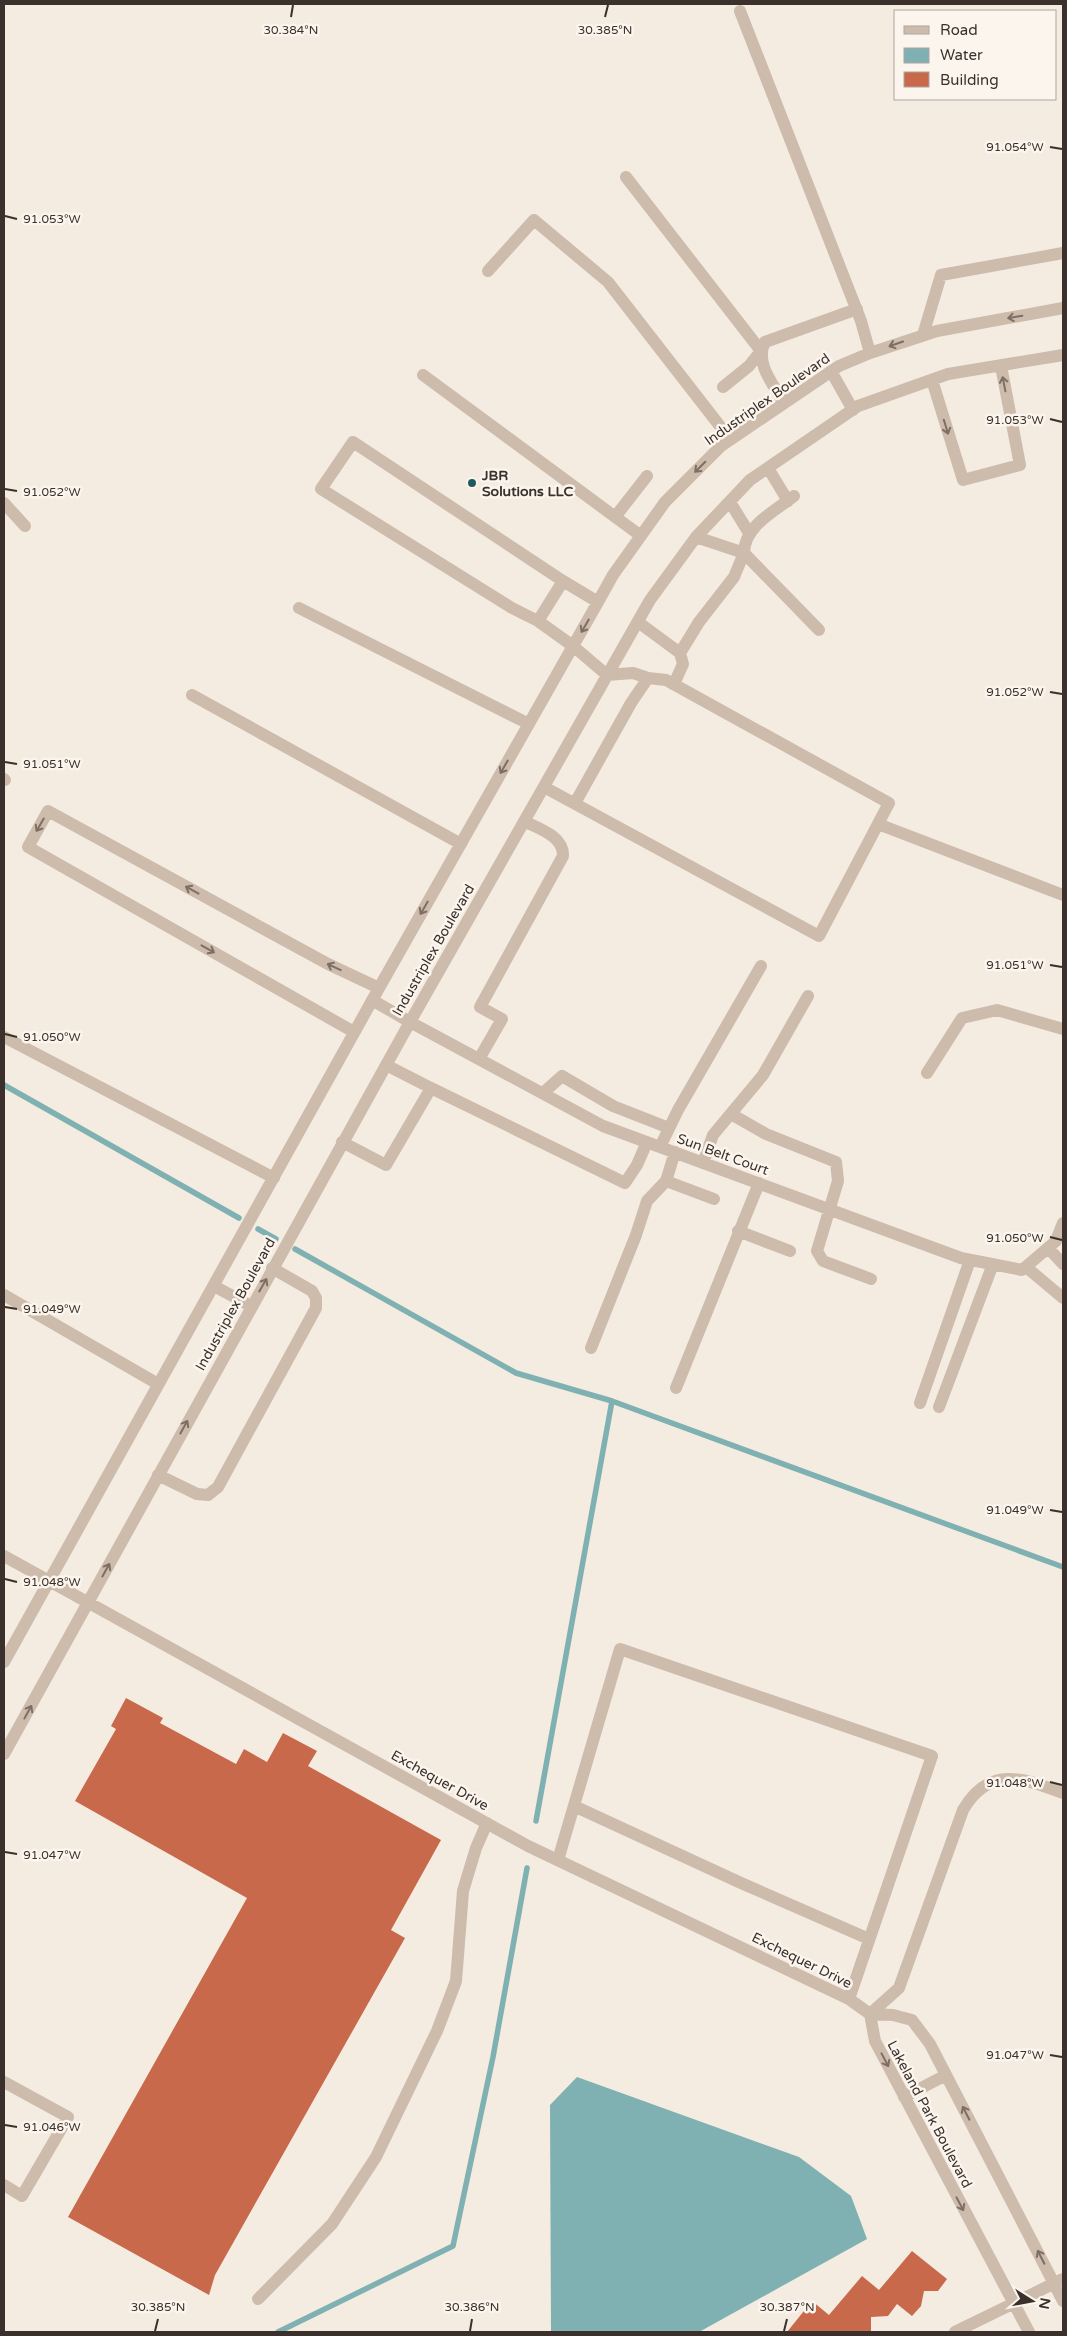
<svg xmlns="http://www.w3.org/2000/svg" width="1067" height="2336" viewBox="0 0 1067 2336" font-family="'Varela Round',sans-serif">
<style>
.water{fill:#7fb0b2}
.lines{fill:none;stroke-linecap:round;stroke-linejoin:round}
.stream{stroke:#7fb0b2;stroke-width:5.5}
.building{fill:#c8694b}
.minor{stroke:#cdbbac;stroke-width:12}
.oneway{stroke:#7d6f65}
.ticks{fill:none;stroke:#3b302b;stroke-width:2}
.poi-dot{fill:#1f5a5e;stroke:#fbf5ee;stroke-width:2}
.labels{text-anchor:middle;stroke-width:5;stroke-linejoin:round;paint-order:stroke}
.street-label{font-size:14px;fill:#3b302b;stroke:#fbf5ee}
.poi-label{font-size:14px;font-weight:bold;fill:#3b302b;stroke:#fbf5ee;text-anchor:start}
.ticks-label{font-size:12px;text-anchor:middle;fill:#3b302b;stroke:#fbf5ee;stroke-width:5;stroke-linejoin:round;paint-order:stroke}
</style>
<rect width="100%" height="100%" fill="#f4ebe1"/>
<path class="water" d="M577,2077l222,80 52,39 16,43 -168,93h-148l-1,-227z"/>
<g class="lines">
<path class="stream" d="M4,1085l235,133
M258,1229l18,10
M295,1249l221,124 96,28
M536,1821l76,-420 451,166
M278,2332l175,-86 40,-189 34,-189"/>
</g>
<path class="building" d="M126,1698l37,20 -3,5 76,41 8,-15 23,13 16,-29 34,18 -9,15 133,74 -50,90 14,8 -190,337 -6,20 -141,-78 179,-319 -172,-97 41,-72 -5,-3z
M912,2251l35,28 -9,12h-14l-3,15 -9,10 -15,-12 -9,12 -17,1v15h-84l25,-31 17,14 33,-39 17,14z"/>
<g class="lines">
<path class="minor" d="M740,11l121,310 9,32
M626,177l135,174 -12,15 -26,21
M488,271l46,-51 74,62 122,157
M923,335l18,-60 122,-22
M831,371l22,39
M423,375l218,161
M932,380l31,100 57,-15 -19,-99
M784,403c-10,-18 -30,-40 -19,-61l92,-33
M768,468l20,33
M730,502l19,31
M4,503l21,23
M615,517l32,-41
M696,537l48,16c0,-27 31,-42 50,-57
M299,608l230,116
M538,621l-26,-13 -191,-119 32,-47 210,139
M638,622l42,31 19,-31 35,-45 10,-24 75,77
M674,684l9,-20 -3,-11
M192,695l269,149
M4,779l1,1
M544,787l275,149 70,-133 -223,-123 -18,-2 -15,-5 -26,2 -34,-29 -35,-25 25,-40 35,21
M575,803l56,-100 17,-25
M878,824l185,71
M372,1000l38,22 193,104 358,132 61,12 34,-29 7,-18
M354,1032l-326,-185 20,-36 280,153 51,24
M4,1037l270,141
M479,1059l23,-40 -22,-12 83,-151c1,-20 -24,-27 -39,-35
M927,1073l35,-55 35,-8 66,19
M431,1088l194,95 12,-18 10,-23
M543,1093l19,-17 51,30 56,22
M731,1114l35,20 70,28 2,19 -21,70 6,10 48,18
M342,1142l44,23 45,-77 -45,-23
M660,1147l18,-37 83,-144
M675,1152l-9,29 48,18
M703,1163l10,-28 50,-60 45,-79
M738,1231l52,20
M1048,1248l15,16
M1026,1267l37,31
M214,1286l37,20
M4,1295l154,89
M591,1348l45,-113 11,-34 19,-20
M676,1388l83,-205
M920,1403l50,-143
M939,1407l54,-143
M158,1475l39,19 11,1 10,-8 98,-179v-10l-4,-7 -40,-23
M4,1556l524,290 321,153 21,15
M4,1662l375,-674 219,-386 15,-27 52,-73 56,-56 118,-80 31,-13 67,-22 126,-23
M4,1754l406,-732 240,-422 46,-63 54,-57 108,-74 90,-32 115,-19
M574,1806l167,77 128,56
M558,1860l62,-211 312,107 -83,243
M870,2014l23,1 19,5 18,24 133,257
M870,2014l5,27 154,291
M870,2014l29,-26 64,-178c26,-45 60,-32 100,-17
M4,2082l64,35 -46,79 -18,-11
M904,2097l42,-22
M258,2299l74,-75 44,-67 61,-126 19,-50 7,-90 13,-43 11,-25
M955,2332l108,-53"/>
</g>
<defs><path id="oneway-shaft" d="M-6 0H5M1.5-3L5.5 0L1.5 3" fill="none" stroke-width="1.6" stroke-linecap="round" stroke-linejoin="round" transform="scale(1.25)"/></defs>
<g class="oneway">
<use href="#oneway-shaft" transform="translate(1015 317) rotate(170)"/>
<use href="#oneway-shaft" transform="translate(896 344) rotate(161)"/>
<use href="#oneway-shaft" transform="translate(1004 384) rotate(-101)"/>
<use href="#oneway-shaft" transform="translate(946 427) rotate(73)"/>
<use href="#oneway-shaft" transform="translate(700 467) rotate(135)"/>
<use href="#oneway-shaft" transform="translate(585 626) rotate(120)"/>
<use href="#oneway-shaft" transform="translate(504 767) rotate(120)"/>
<use href="#oneway-shaft" transform="translate(40 825) rotate(120)"/>
<use href="#oneway-shaft" transform="translate(192 890) rotate(-151)"/>
<use href="#oneway-shaft" transform="translate(424 908) rotate(120)"/>
<use href="#oneway-shaft" transform="translate(208 949) rotate(29)"/>
<use href="#oneway-shaft" transform="translate(334 967) rotate(-155)"/>
<use href="#oneway-shaft" transform="translate(263 1285) rotate(-60)"/>
<use href="#oneway-shaft" transform="translate(184 1427) rotate(-61)"/>
<use href="#oneway-shaft" transform="translate(106 1570) rotate(-61)"/>
<use href="#oneway-shaft" transform="translate(28 1712) rotate(-61)"/>
<use href="#oneway-shaft" transform="translate(885 2060) rotate(62)"/>
<use href="#oneway-shaft" transform="translate(966 2113) rotate(-117)"/>
<use href="#oneway-shaft" transform="translate(960 2204) rotate(62)"/>
<use href="#oneway-shaft" transform="translate(1041 2257) rotate(-117)"/>
</g>
<path class="ticks" d="M291,17l2,-12M605,17l3,-12M1050,147l12,2M5,216l12,3M1050,419l12,3M5,489l12,2M1050,692l12,2M5,762l12,2M1050,965l12,2M5,1034l12,3M1050,1237l12,3M5,1307l12,2M1050,1510l12,2M5,1579l12,3M1050,1782l12,3M5,1852l12,2M1050,2055l12,2M5,2125l12,2M155,2331l3,-12M470,2331l2,-12M784,2331l3,-12"/>
<circle class="poi-dot" cx="472" cy="483" r="5"/>
<g class="labels">
<g class="street-label">
<text transform="translate(767 399) rotate(-35)" y="5">Industriplex Boulevard</text>
<text transform="translate(433 950) rotate(-60)" y="5">Industriplex Boulevard</text>
<text transform="translate(723 1154) rotate(20)" y="5">Sun Belt Court</text>
<text transform="translate(235 1304) rotate(-61)" y="5">Industriplex Boulevard</text>
<text transform="translate(440 1780) rotate(29)" y="5">Exchequer Drive</text>
<text transform="translate(802 1960) rotate(26)" y="5">Exchequer Drive</text>
<text transform="translate(930 2114) rotate(62)" y="5">Lakeland Park Boulevard</text>
</g>
<g class="poi-label">
<text x="482" y="480">JBR<tspan x="482" dy="16">Solutions LLC</tspan></text>
</g>
</g>
<g class="ticks-label">
<text x="291" y="34">30.384°N</text>
<text x="605" y="34">30.385°N</text>
<text x="1015" y="151">91.054°W</text>
<text x="52" y="223">91.053°W</text>
<text x="1015" y="424">91.053°W</text>
<text x="52" y="496">91.052°W</text>
<text x="1015" y="696">91.052°W</text>
<text x="52" y="768">91.051°W</text>
<text x="1015" y="969">91.051°W</text>
<text x="52" y="1041">91.050°W</text>
<text x="1015" y="1242">91.050°W</text>
<text x="52" y="1313">91.049°W</text>
<text x="1015" y="1514">91.049°W</text>
<text x="52" y="1586">91.048°W</text>
<text x="1015" y="1787">91.048°W</text>
<text x="52" y="1859">91.047°W</text>
<text x="1015" y="2059">91.047°W</text>
<text x="52" y="2131">91.046°W</text>
<text x="158" y="2311">30.385°N</text>
<text x="472" y="2311">30.386°N</text>
<text x="787" y="2311">30.387°N</text>
</g>
<rect width="1067" height="2336" fill="none" stroke="#3b302b" stroke-width="10"/>
<rect x="894" y="10" width="162" height="90" fill="#fbf5ee" stroke="#aea6a0"/>
<rect x="904" y="26" width="25" height="8" fill="#cdbbac" stroke="#aea6a0"/>
<text x="940" y="35" font-size="15" fill="#3b302b">Road</text>
<rect x="904" y="48" width="25" height="15" fill="#7fb0b2" stroke="#aea6a0"/>
<text x="940" y="60" font-size="15" fill="#3b302b">Water</text>
<rect x="904" y="72" width="25" height="15" fill="#c8694b" stroke="#aea6a0"/>
<text x="940" y="85" font-size="15" fill="#3b302b">Building</text>
<g transform="translate(1032 2301) rotate(101)" stroke="#fbf5ee" stroke-width="4" paint-order="stroke">
<path d="M0-4L9 19L0 12L-9 19Z" fill="#3b302b"/>
<text y="-8" font-size="14" font-weight="bold" text-anchor="middle" fill="#3b302b">N</text>
</g>
</svg>
